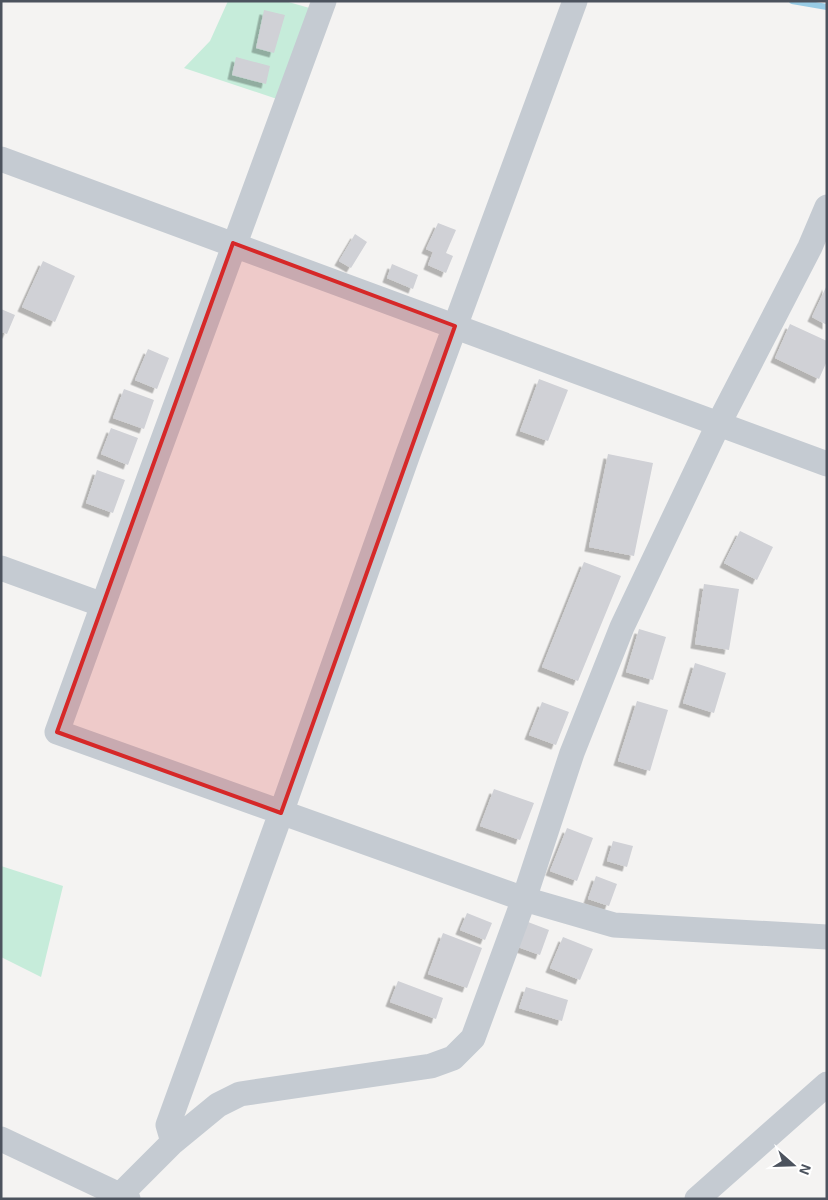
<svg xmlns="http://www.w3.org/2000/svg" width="828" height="1200" viewBox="0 0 828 1200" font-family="'Exo 2',sans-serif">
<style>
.green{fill:#c6ecda}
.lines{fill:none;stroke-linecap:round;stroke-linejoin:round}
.stream{stroke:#98cbe4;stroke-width:6}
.building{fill:#d0d1d6;filter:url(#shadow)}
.minor{stroke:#c5cbd2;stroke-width:25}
.marked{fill:#d62828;fill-opacity:0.2;stroke:#d62828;stroke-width:4;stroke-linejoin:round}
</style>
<defs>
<filter id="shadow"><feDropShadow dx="-4.5" dy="4.5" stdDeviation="0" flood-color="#0004"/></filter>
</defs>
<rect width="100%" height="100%" fill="#f4f3f2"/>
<path class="green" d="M228,1h57l28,8 -33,91 -96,-32 26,-27z
M1,866l62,20 -22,91 -40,-20z"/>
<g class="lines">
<path class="stream" d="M792,1l35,6"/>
</g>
<path class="building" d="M264,10l21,5 -11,38 -18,-5z
M236,57l34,9 -4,18 -34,-9z
M438,223l18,7 -10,23 7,3 -7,17 -18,-8 5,-13 -7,-3z
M355,234l12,8 -16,26 -12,-7z
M43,261l32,15 -20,46 -33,-15z
M392,264l26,11 -5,14 -26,-11z
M827,285v40l-15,-8z
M1,309l14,6 -8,19 -6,-2z
M790,324l37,17v20l-8,18 -44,-21z
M148,349l21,9 -12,31 -22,-9z
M539,379l29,11 -20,51 -28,-10z
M124,389l30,11 -10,29 -31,-11z
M111,428l27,10 -10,27 -27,-11z
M608,454l45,9 -19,93 -45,-9z
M97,470l28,10 -12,33 -27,-10z
M740,531l33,16 -16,33 -33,-17z
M584,562l37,14 -43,105 -36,-14z
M704,584l35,5 -10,61 -34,-6z
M639,629l27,8 -13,43 -27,-8z
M695,663l31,10 -12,40 -31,-10z
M637,701l31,9 -18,61 -32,-10z
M542,702l27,10 -13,33 -27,-10z
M494,789l40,14 -14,37 -40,-14z
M567,828l26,10 -16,43 -27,-10z
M613,841l20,5 -6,21 -20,-6z
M596,876l21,8 -8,22 -21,-7z
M467,913l25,10 -7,17 -25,-10z
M528,922l21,8 -9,25 -22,-8z
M443,933l39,15 -15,40 -39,-14z
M563,937l30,12 -13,31 -30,-12z
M398,981l45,17 -7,21 -46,-17z
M526,987l42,13 -6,21 -43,-13z"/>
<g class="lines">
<path class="minor" d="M324,1c-90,243 -179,487 -267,731l467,167 90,26 213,12
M1,159l826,305
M1,568l102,37
M1,1139l127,60
M173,1142l-5,-17 113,-312 127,-359 167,-453
M116,1199l57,-57 45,-37 22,-11 191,-28 22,-8 20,-20 51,-139 48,-146 50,-126 97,-204 91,-176 17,-40
M697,1199l130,-115"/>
</g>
<path class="marked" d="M233,243l222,83 -174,487 -224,-81z"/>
<rect width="828" height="1200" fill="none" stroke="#4c535e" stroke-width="5"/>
<g transform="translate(793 1165) rotate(110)" stroke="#ffffff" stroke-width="4" paint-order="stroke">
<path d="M0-4L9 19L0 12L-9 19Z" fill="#4c535e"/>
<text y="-8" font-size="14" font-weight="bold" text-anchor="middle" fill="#4c535e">N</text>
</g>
</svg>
